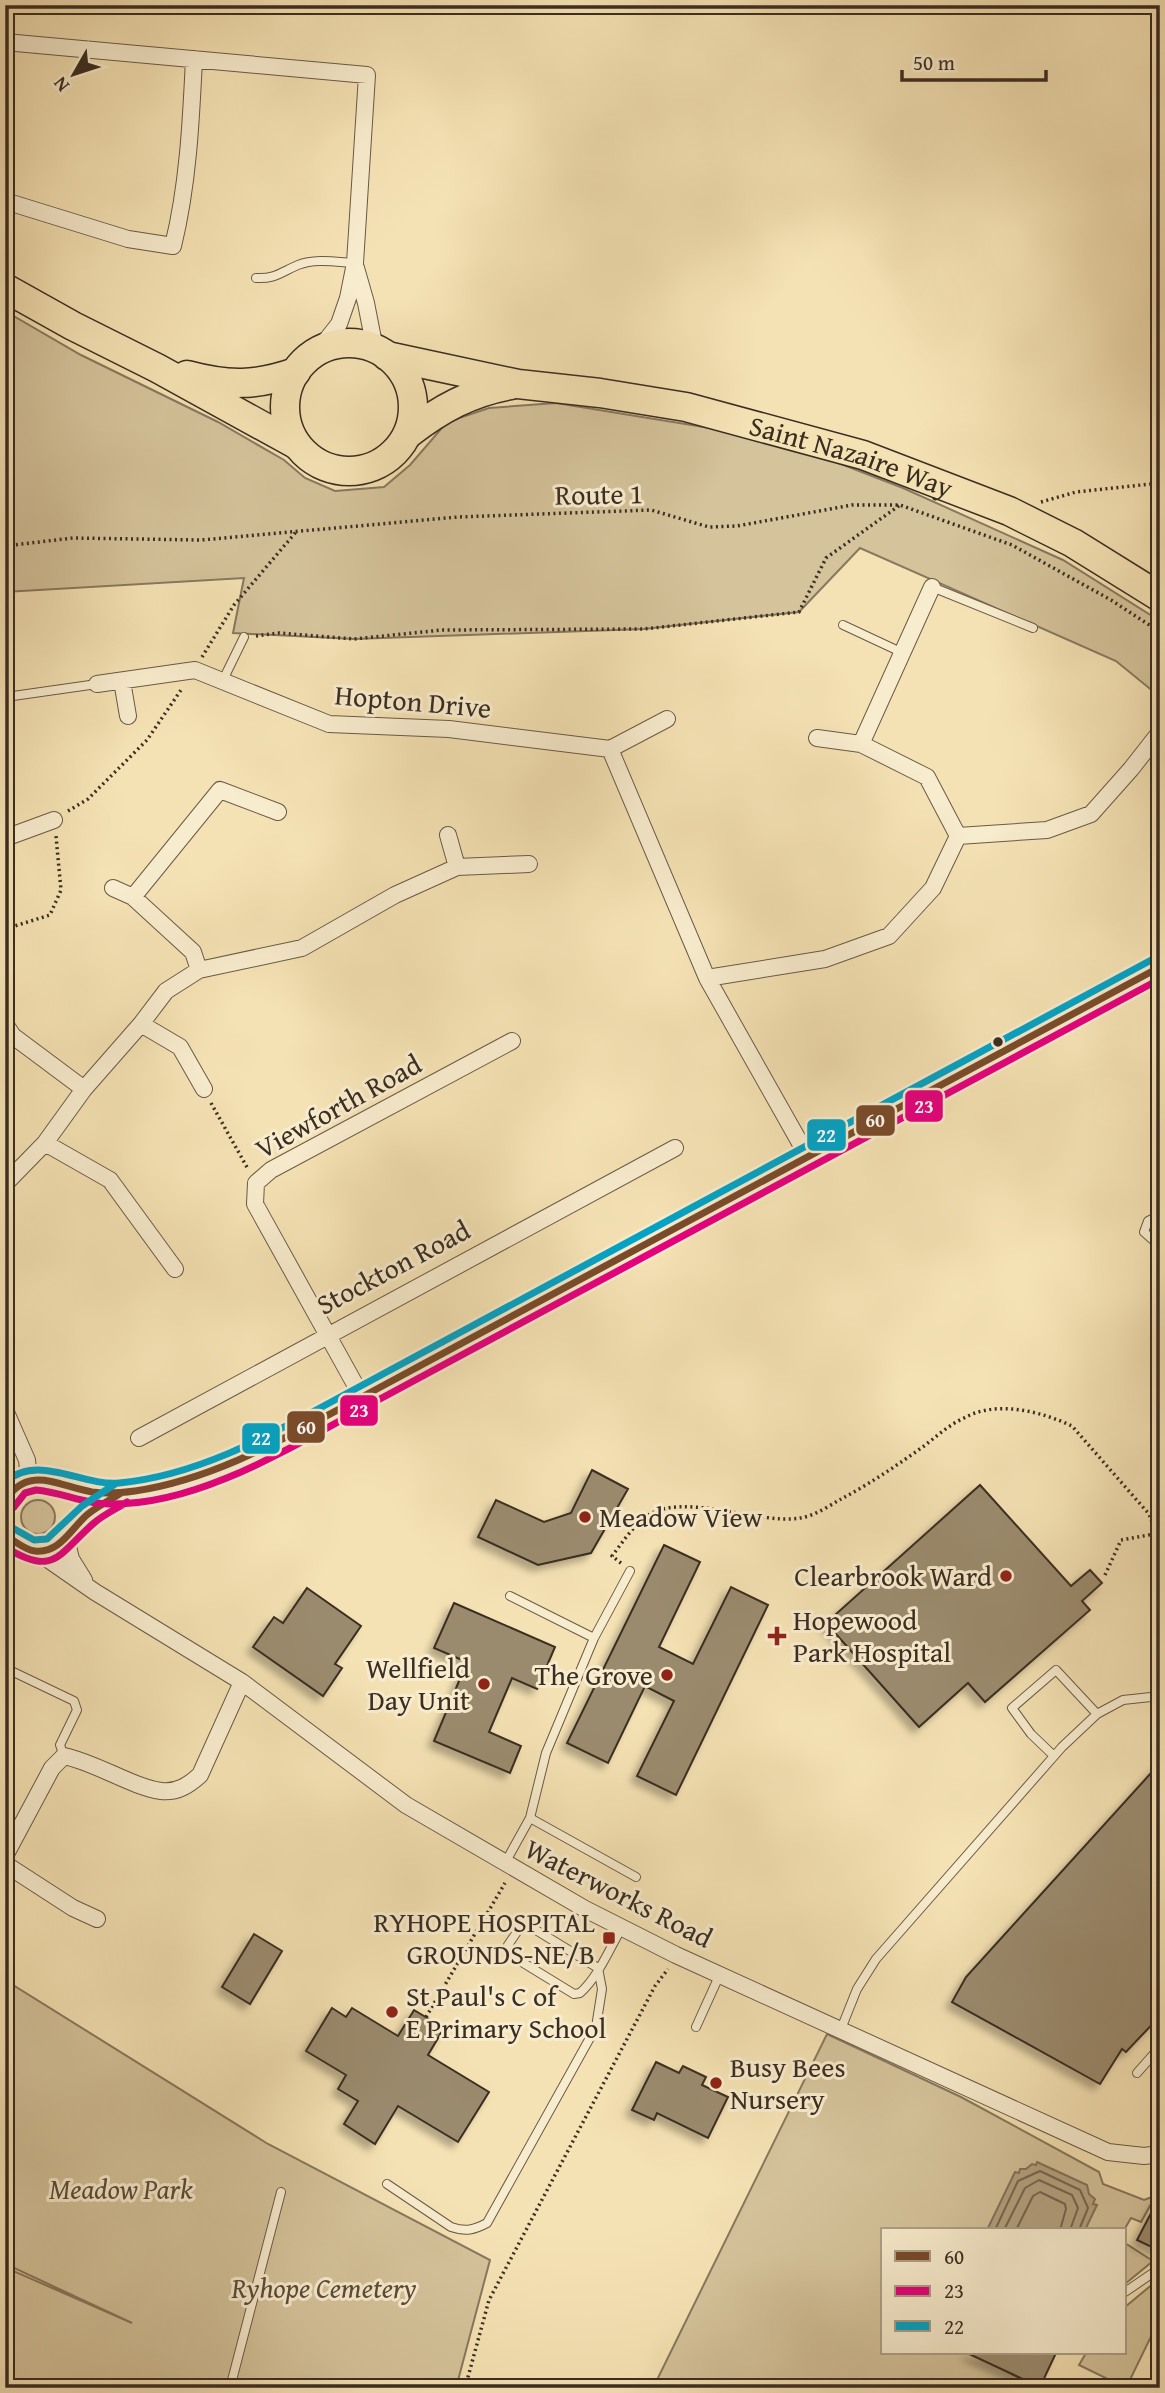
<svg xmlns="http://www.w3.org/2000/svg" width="1165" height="2393" viewBox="0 0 1165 2393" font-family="'Gentium Book Plus',serif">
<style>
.green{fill:#d5c39b;stroke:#88785e;stroke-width:2;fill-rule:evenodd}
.water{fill:#b5a482;stroke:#84745c;stroke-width:2}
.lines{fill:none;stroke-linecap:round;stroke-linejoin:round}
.shore{stroke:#786852;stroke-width:2}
.building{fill:#9b8b6e;stroke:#3a2d22;stroke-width:2;filter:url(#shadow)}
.lane-casing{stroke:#695a46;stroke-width:10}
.street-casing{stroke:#695a46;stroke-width:18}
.secondary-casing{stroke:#3a2d22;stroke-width:24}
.highway-casing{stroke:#3a2d22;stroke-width:31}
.path{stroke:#3a2d22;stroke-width:3.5;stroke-dasharray:2 3.5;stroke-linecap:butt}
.lane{stroke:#f8ecce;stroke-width:8}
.street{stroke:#f8ecce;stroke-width:16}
.secondary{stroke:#f8ecce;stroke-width:21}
.highway{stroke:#f5e2b4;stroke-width:28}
.bus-1-casing{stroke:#f8ecce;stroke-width:12}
.bus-2-casing{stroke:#f8ecce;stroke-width:12}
.bus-3-casing{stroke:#f8ecce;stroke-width:12}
.bus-1{stroke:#7a4b2a;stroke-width:7}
.bus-2{stroke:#e5007d;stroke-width:7}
.bus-3{stroke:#03a3c5;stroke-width:7}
.bus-dot{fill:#3a2d22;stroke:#f8ecce;stroke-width:2.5}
.poi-dot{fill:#8f2418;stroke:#f8ecce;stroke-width:2.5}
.labels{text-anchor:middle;stroke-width:6;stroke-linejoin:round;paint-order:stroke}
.street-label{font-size:28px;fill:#3a2d22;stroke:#f8ecce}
.poi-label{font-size:28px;fill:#3a2d22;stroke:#f8ecce;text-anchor:start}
.park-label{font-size:28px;font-style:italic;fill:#594b3a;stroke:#f8ecce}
.line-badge{stroke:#f8ecce;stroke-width:2.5}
.badge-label{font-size:19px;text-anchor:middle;font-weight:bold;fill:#fff}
</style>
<defs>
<filter id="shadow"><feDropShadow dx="-6" dy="6" stdDeviation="3.5" flood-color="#0004"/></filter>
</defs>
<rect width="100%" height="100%" fill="#f5e2b4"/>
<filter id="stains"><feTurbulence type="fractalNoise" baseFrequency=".00286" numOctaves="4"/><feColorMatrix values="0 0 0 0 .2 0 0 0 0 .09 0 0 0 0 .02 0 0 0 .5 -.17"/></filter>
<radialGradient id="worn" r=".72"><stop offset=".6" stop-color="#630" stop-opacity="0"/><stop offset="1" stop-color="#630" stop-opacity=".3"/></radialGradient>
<path class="green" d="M5,311l76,44 137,67 66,38 21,18 30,13 49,-4 26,-22 37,-43 42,-14 67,-5 160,26 112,30 75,29 160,72 97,61v76l-44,-36 -256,-113 -61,64 -155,17 -290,10 -121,-6 11,-55 -239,14z
M21 1517a17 17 0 1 1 34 0a17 17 0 1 1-34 0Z
M5,1980l263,164 222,116 -34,128h-451zM12,2267l120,56 -121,-53z
M827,2034l134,63 138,75 4,12 41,16 16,-6v14l-9,-4 -10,18 -10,-4 -7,12h-241v123h102l-3,6 57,29h-386z
M1125,2243l28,18 -28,23z
M1160,2278v40l-34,70 -47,-23 7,-12h39v-46z"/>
<path class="water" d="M1037,2162l50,23 2,9 6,5 -2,5 4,1 -12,25h-98l28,-58 4,1 1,-4h6l6,-5 4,1z
M925,2379l6,2 1,-2 19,9h-43l1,-2 4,1 2,-4h6z"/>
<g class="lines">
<path class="shore" d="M995,2230l23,-49 22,-10 40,19 8,18 -9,22
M1004,2230l21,-42 14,-8 33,15 6,13 -8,22
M1016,2230l17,-34 7,-4 25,12 1,5 -6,21"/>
</g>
<path class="building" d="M592,1470l36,19 -37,64 -53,12 -60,-28 18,-37 48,22 27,-9z
M980,1485l91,101 19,-16 12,13 -20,18 8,9 -105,92 -17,-19 -49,44 -93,-104z
M664,1545l36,17 -41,85 34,17 38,-77 37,18 -92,190 -39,-19 37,-75 -29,-15 -37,77 -41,-20z
M307,1588l54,38 -26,38 7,4 -19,28 -70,-49 21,-30 9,6z
M454,1603l101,44 -18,42 -25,-11 -23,54 32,14 -11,27 -76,-32 33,-79 -33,-14z
M1160,1763v253l-34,36 -4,-3 -22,35 -148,-82 14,-25z
M254,1934l28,17 -32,53 -28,-17z
M332,2008l14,9 6,-9 46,28 16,-26 30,18 -16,27 61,37 -31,50 -60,-36 -23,38 -31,-20 14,-23 -20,-12 8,-14 -40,-24z
M656,2062l23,11 4,-7 23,11 -4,8 26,12 -20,41 -51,-25 -3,7 -22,-10z
M1160,2196v55l-23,-11z
M967,2353h89l-16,34z"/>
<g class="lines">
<g class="lane-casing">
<path id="lane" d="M256,278c20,1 25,-6 42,-13 17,-7 39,-3 57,-2
M932,587l101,41
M843,625l60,28
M223,680l21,-43
M13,696l84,-12
M1160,1215l-12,6 -4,11 9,8 7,2
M510,1596l84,42
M5,1668l69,33 3,9 -17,35 4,11
M1054,1756l-23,-22 -19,-26 44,-38 41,44
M530,1818l106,59
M505,1863l25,-45 16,-65 48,-115 36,-67
M696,2027l24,-53
M841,2029l16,-40 19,-30 186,-212 35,-33 26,-14 37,-4
M1137,2073l23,-26
M387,2184l64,43c15,5 23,3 36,-4l109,-196 6,-38 -4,-21 -67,-41 -10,-1 -13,19 4,11 62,38 6,-1c18,-16 29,-43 41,-64
M1125,2292l35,-24
M230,2388l51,-196"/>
</g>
<g class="street-casing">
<path id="street" d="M5,42l362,33 -12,188 -7,35 -9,26 -22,28
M5,201l123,38 45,7c15,-61 18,-124 21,-187
M356,268l10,35 9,46
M122,681l6,35
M97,684l98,-14 134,54 120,5 161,20 97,229 101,179
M817,738l44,6 66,33 31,59
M861,744l71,-157
M610,749l57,-30
M448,835l9,32
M958,836l89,-6 44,-16 40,-45 29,-37
M5,838l49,-18
M113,888l20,9
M199,970l-6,-18 -60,-55 87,-107 58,22
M707,978l118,-19 64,-23 44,-48 25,-52
M5,1024l8,12 71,53
M141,1024l39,23 24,42
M45,1143l65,37 65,89
M5,1184l40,-41 39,-54 57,-65 25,-33 33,-21 103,-22 93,-53 62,-28 72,-3
M362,1397l-107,-193 1,-21 15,-13 241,-129
M5,1410l22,50 2,20
M139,1438l536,-290
M66,1538l5,21 13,21
M36,1551l59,41 147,90 164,123 179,104 91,46 432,197 36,4 16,-2
M5,1856l47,-88 12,-12c33,7 68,31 97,35 16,2 28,-6 39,-16l42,-93
M5,1864l68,44 24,11"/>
</g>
<g class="secondary-casing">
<path id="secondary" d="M5,1501c16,-33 42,-20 69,-13 15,4 32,7 48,5 86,-7 165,-57 240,-96l798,-430
M5,1529c10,18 33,28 52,17 11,-7 17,-20 27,-28 11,-10 24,-17 37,-25"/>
</g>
<g class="highway-casing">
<g id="highway">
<path d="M5,288l68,38 84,42 140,77"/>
<circle cx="349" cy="407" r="64"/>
<path id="s1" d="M387,356l131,28 82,9 86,14 177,48 146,56 64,32 87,54"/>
<path d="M187,375c41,11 69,11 109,-3"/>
<path d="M408,434c32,-25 63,-42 103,-49"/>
</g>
</g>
<path class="path" d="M1041,502l35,-10 84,-9
M5,546l68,-8 128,2 257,-23 193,-7 58,17 28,-1 115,-21h48l112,40 99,55 49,32
M256,636l23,-3 75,6 88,-9 202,-1 155,-17 27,-54 74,-53
M202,657l32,-52 62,-73
M68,811l20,-12 59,-59 34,-50
M5,929l45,-14 11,-25 -5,-54
M211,1103l37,66
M621,1563l-9,-7c10,-13 21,-30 35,-40 36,-25 110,9 153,2 15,-2 30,-13 43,-20 28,-15 56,-34 81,-52 13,-10 25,-21 40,-28 32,-18 76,-7 108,8l77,88 7,20
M1105,1575l16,-35 39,-7
M426,2017l79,-134
M1156,2256l4,-13
M465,2388l24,-88 166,-314 13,-17"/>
<use href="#lane" class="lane"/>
<use href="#street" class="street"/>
<use href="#secondary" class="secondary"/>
<use href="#highway" class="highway"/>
<g class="bus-1-casing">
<path id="bus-1" d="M5,1501c23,-37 53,-15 87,-9 14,2 28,1 43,-1 82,-12 155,-56 227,-94l798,-430
M5,1536c10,4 19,14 30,15 25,3 37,-24 53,-37 10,-8 22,-14 33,-21"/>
</g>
<g class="bus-2-casing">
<path id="bus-2" d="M14,1507l11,-14 11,-3c25,2 48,14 73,14 89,2 182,-57 258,-98l793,-427
M5,1547c50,31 53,7 89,-24 9,-8 22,-14 33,-21"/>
</g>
<g class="bus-3-casing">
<path id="bus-3" d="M5,1482c33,-29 75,4 114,1 86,-8 163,-55 238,-95l798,-430
M9,1526l25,14 13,-1 35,-33 33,-22"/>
</g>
<use href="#bus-1" class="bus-1"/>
<use href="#bus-2" class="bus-2"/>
<use href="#bus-3" class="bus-3"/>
</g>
<circle class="bus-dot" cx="998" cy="1042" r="6"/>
<g class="poi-dot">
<circle cx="585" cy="1517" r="7"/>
<circle cx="1006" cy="1576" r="7"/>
<path d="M773.5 1625.5h7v7h7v7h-7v7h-7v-7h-7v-7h7z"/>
<circle cx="667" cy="1675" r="7"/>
<circle cx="484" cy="1684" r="7"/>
<rect x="602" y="1931" width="14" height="14" rx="3.5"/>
<circle cx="392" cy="2012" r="7"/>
<circle cx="716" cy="2083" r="7"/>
</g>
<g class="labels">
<g class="street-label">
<text dy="10" stroke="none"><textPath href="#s1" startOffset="476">Saint Nazaire Way</textPath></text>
<text transform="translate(599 494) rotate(-1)" y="10">Route 1</text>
<text transform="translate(413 701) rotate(5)" y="10">Hopton Drive</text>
<text transform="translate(338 1106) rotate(-29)" y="10">Viewforth Road</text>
<text transform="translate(393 1267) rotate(-28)" y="10">Stockton Road</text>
<text transform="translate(619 1893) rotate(27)" y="10">Waterworks Road</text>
</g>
<g class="poi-label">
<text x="599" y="1527">Meadow View</text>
<text x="992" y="1586" text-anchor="end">Clearbrook Ward</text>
<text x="793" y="1630">Hopewood<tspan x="793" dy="32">Park Hospital</tspan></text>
<text x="470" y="1678" text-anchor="end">Wellfield<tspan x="470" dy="32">Day Unit</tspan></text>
<text x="653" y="1685" text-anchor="end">The Grove</text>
<text x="595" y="1932" text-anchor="end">RYHOPE HOSPITAL<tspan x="595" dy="32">GROUNDS-NE/B</tspan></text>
<text x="406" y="2006">St Paul's C of<tspan x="406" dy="32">E Primary School</tspan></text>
<text x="730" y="2077">Busy Bees<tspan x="730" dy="32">Nursery</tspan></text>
</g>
<g class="park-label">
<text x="121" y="2199">Meadow Park</text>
<text x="324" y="2298">Ryhope Cemetery</text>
</g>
</g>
<g class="line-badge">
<rect x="904" y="1089" width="40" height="34" rx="7" fill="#e5007d"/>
<rect x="855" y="1104" width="41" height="33" rx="7" fill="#7a4b2a"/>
<rect x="806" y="1118" width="41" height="34" rx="7" fill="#03a3c5"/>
<rect x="339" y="1394" width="40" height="33" rx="7" fill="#e5007d"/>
<rect x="286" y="1410" width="40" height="34" rx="7" fill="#7a4b2a"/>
<rect x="241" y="1422" width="40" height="33" rx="7" fill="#03a3c5"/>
</g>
<g class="badge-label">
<text x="924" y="1113">23</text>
<text x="875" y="1127">60</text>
<text x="826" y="1142">22</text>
<text x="359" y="1417">23</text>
<text x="306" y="1434">60</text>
<text x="261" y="1445">22</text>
</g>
<rect width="1165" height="2393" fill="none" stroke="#f5e2b4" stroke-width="28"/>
<rect x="7" y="7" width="1151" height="2379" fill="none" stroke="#3a2d22" stroke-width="3.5"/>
<rect x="14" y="14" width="1137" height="2365" fill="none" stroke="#3a2d22" stroke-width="2"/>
<rect x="881" y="2228" width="245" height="126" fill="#f8ecce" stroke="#aca089" stroke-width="2"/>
<rect x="895" y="2251" width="35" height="10" fill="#7a4b2a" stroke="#aca089" stroke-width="2"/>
<text x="944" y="2264" font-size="21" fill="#3a2d22">60</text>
<rect x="895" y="2286" width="35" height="10" fill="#e5007d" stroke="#aca089" stroke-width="2"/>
<text x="944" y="2298" font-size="21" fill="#3a2d22">23</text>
<rect x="895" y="2321" width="35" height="10" fill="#03a3c5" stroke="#aca089" stroke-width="2"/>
<text x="944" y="2334" font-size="21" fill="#3a2d22">22</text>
<g transform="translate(74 74) rotate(231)" stroke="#f8ecce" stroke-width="5" paint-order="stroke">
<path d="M0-5L12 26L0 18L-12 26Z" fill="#3a2d22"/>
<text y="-10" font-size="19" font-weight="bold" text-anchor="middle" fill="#3a2d22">N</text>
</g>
<path d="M902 70v10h144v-10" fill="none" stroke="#3a2d22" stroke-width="3.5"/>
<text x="913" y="70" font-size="21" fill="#3a2d22" stroke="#f8ecce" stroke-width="5" paint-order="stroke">50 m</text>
<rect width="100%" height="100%" filter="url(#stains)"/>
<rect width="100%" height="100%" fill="url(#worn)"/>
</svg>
